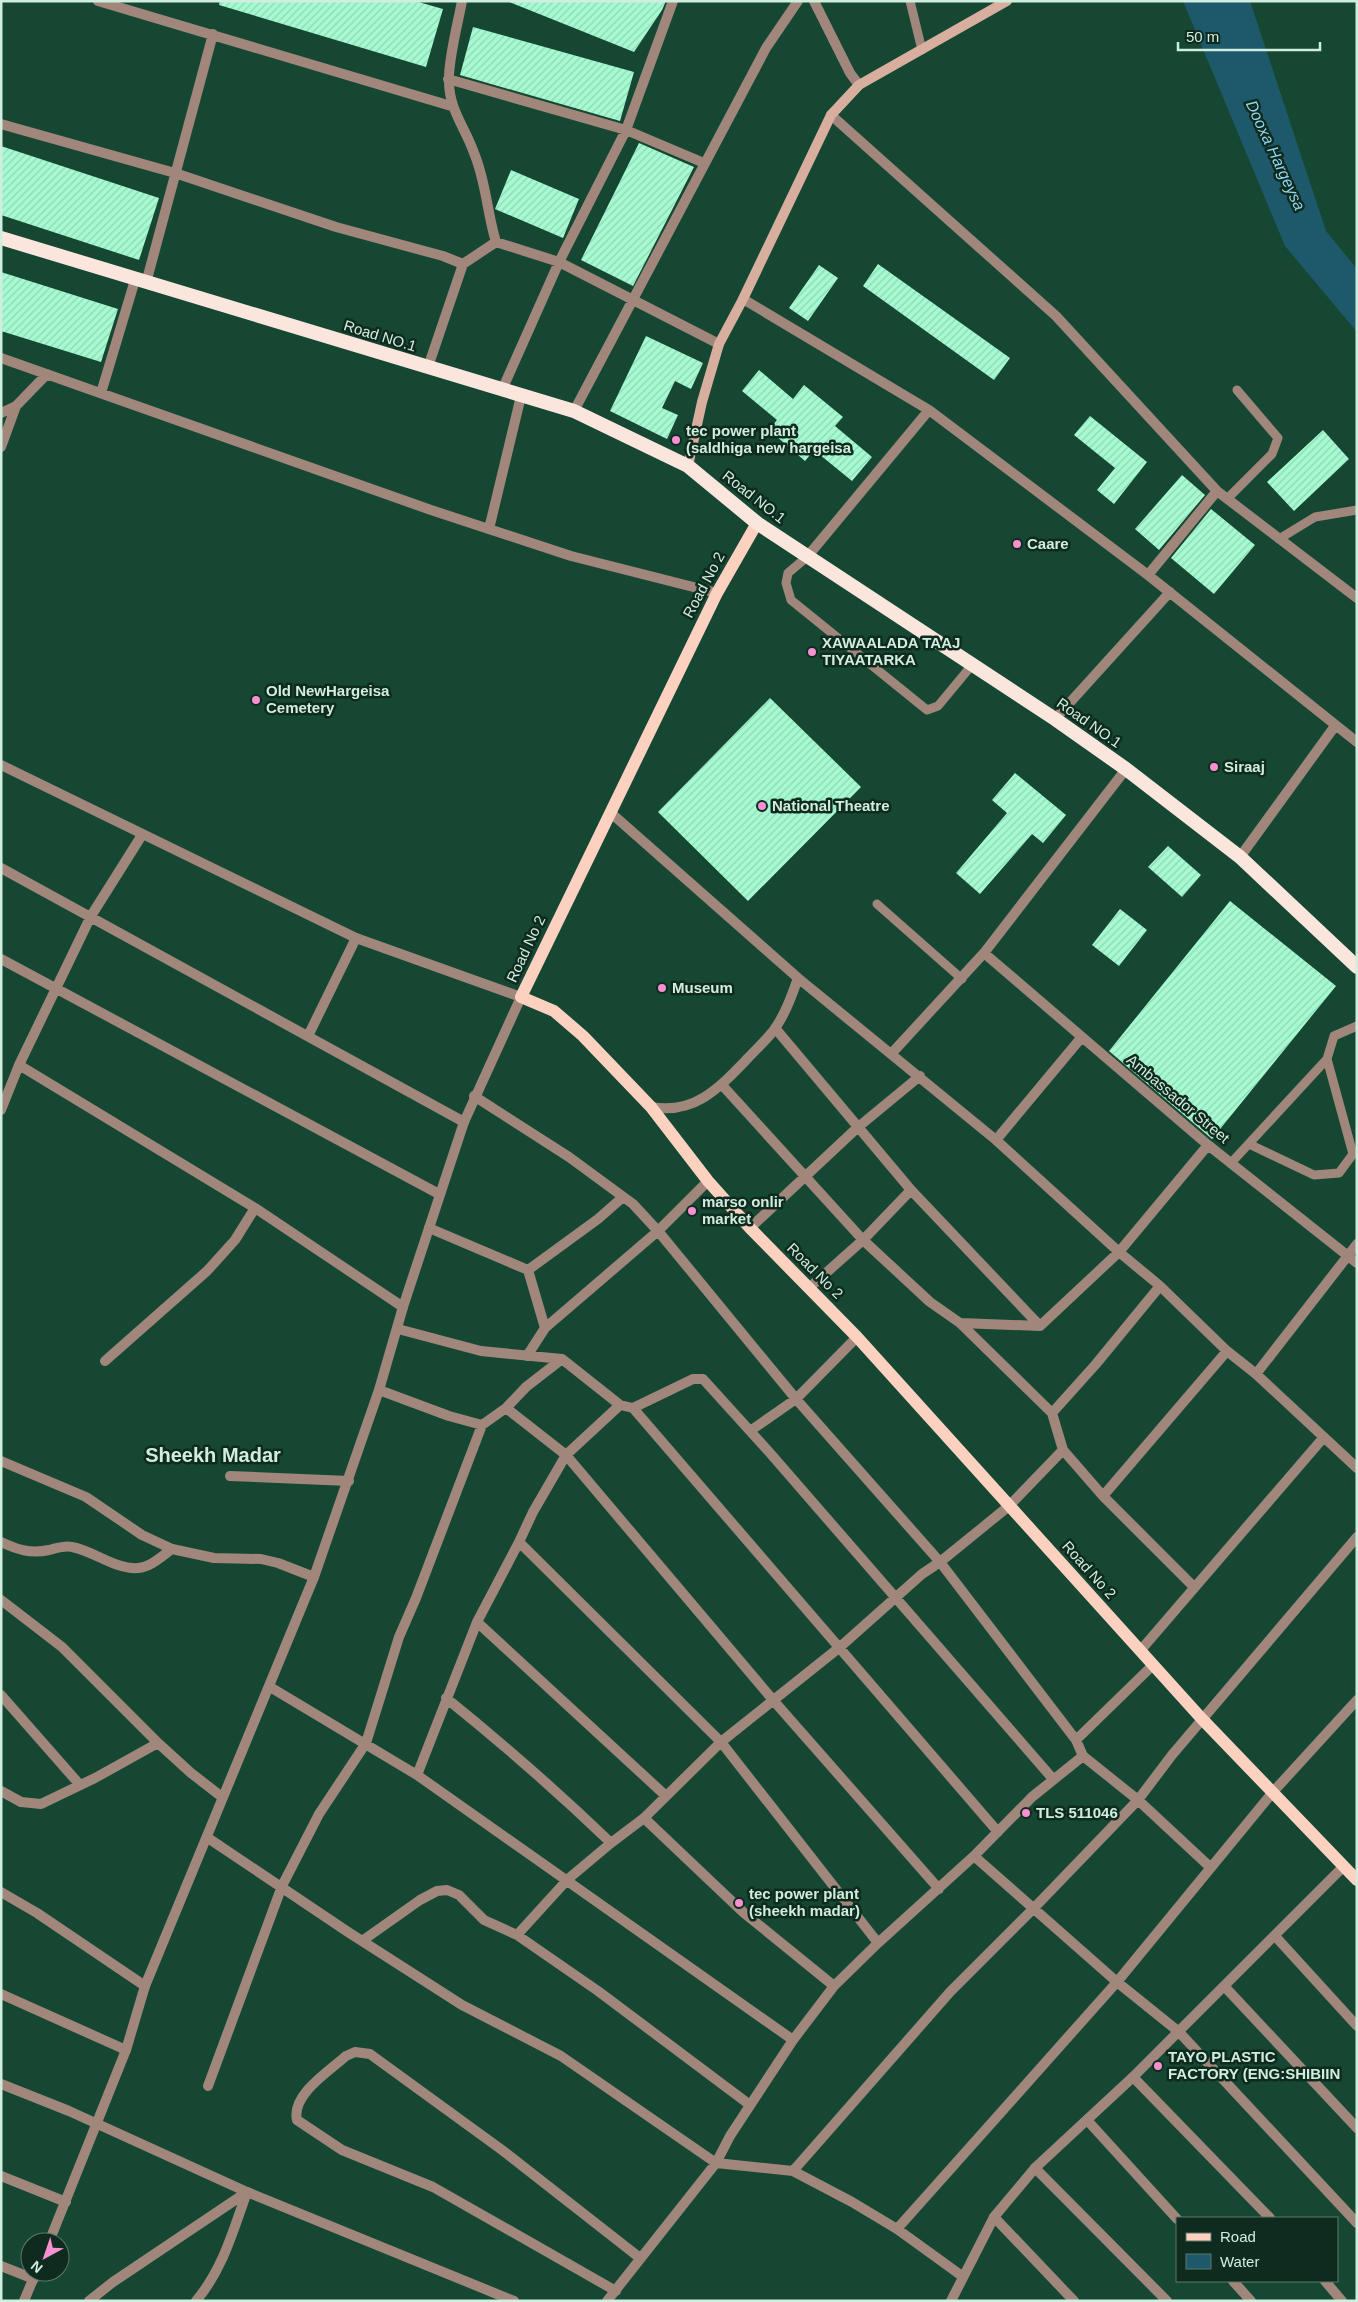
<svg xmlns="http://www.w3.org/2000/svg" width="1358" height="2302" viewBox="0 0 1358 2302" font-family="Helvetica,sans-serif">
<style>
.water{fill:#1e596b}
.building{fill:url(#building-hatch)}
.lines{fill:none;stroke-linecap:round;stroke-linejoin:round}
.service{stroke:#a0867b;stroke-width:9}
.minor{stroke:#a0867b;stroke-width:10}
.tertiary{stroke:#a0867b;stroke-width:10}
.secondary{stroke:#d8ae9e;stroke-width:10}
.primary{stroke:#fcd1c0;stroke-width:12}
.trunk{stroke:#fbe6dd;stroke-width:14}
.poi-dot{fill:#f690d0;stroke:#0f2a1e;stroke-width:2}
.labels{text-anchor:middle;stroke-width:5;stroke-linejoin:round;paint-order:stroke}
.street-label{font-size:15px;fill:#cfeede;stroke:#0f2a1e}
.poi-label{font-size:15px;font-weight:bold;fill:#cfeede;stroke:#0f2a1e;text-anchor:start}
.water-label{font-size:16px;font-style:italic;fill:#90d6ef;stroke:#0f2a1e}
.district-label{font-size:20px;font-weight:bold;fill:#cfeede;stroke:#0f2a1e}
</style>
<defs>
<pattern id="building-hatch" width="6" height="6" patternUnits="userSpaceOnUse" patternTransform="scale(1.25)"><rect width="6" height="6" fill="#a6fad1"/><path d="M-1 1l2-2M0 6l6-6M5 7l2-2" fill="none" stroke="#91d6b5"/></pattern>
</defs>
<rect width="100%" height="100%" fill="#164733"/>
<path class="water" d="M1183,1h67l76,230 31,38v63l-72,-86z"/>
<path class="building" d="M220,1h195l28,8 -17,58 -207,-62z
M507,1h159l-4,9 -28,42z
M473,27l161,45 -14,49 -160,-46z
M639,143l55,24 -61,119 -52,-26z
M1,146l158,52 -20,62 -138,-45z
M511,170l68,29 -16,39 -68,-29z
M878,264l132,94 -16,22 -131,-94z
M819,265l19,13 -30,43 -19,-13z
M1,272l117,37 -17,53 -100,-31z
M646,336l57,27 -12,26 -16,-8 -13,27 16,7 -11,24 -57,-28z
M759,370l34,29 11,-14 39,32 -8,9 37,31 -20,24 -38,-31 -9,11 -36,-31 8,-10 -35,-29z
M1090,416l57,46 -33,42 -17,-14 18,-22 -41,-33z
M1323,430l26,29 -55,52 -27,-29z
M1182,475l23,20 -46,55 -24,-21z
M1211,509l44,36 -41,49 -43,-36z
M770,698l91,89 -113,114 -90,-89z
M1015,773l51,42 -23,28 -11,-9 -52,60 -24,-21 51,-60 -15,-13z
M1168,846l33,29 -19,22 -34,-30z
M1230,901l106,85 -124,153 -103,-88z
M1120,909l27,21 -28,36 -27,-21z"/>
<g class="lines">
<path class="service" d="M910,1l12,49
M1227,499l45,-45 6,-16 -41,-48
M1279,539l36,-22 42,-7
M807,557l-19,16 -2,10 5,17 136,110 11,-4 34,-41
M877,904l85,75
M1249,1144l65,31 25,-2 14,-19 -26,-95
M1231,1163l96,-104 7,-23 23,-10"/>
<path class="minor" d="M98,1l353,105
M462,1c-4,22 -14,59 -13,80 0,29 16,46 25,72 12,28 13,60 22,89l63,20 160,82
M814,1l36,72 9,12
M448,79l178,51 78,33
M831,115l225,201 161,175 -69,84
M1,124l174,49 161,54 107,29 20,8 33,-22
M146,283l67,-249
M743,299l186,111 219,165 209,167
M1,358l430,152 140,46 146,37
M428,367l35,-103
M502,390l57,-128 67,-132 47,-129
M101,393l34,-113
M574,411l192,-363 32,-47
M1,413l15,-7 31,-32
M1,447l15,-41
M1217,491l140,107
M489,529l32,-133
M807,557l122,-147
M1055,719l115,-127
M611,813l187,165 198,162 123,112 41,34 67,65 29,23 101,94
M1240,857l95,-131
M1,868l463,254
M984,953l224,192 149,118
M1,959l438,235
M775,1028l136,162 129,136
M308,1036l48,-98
M892,1053l92,-100 142,-184
M19,1065l236,143
M722,1085l141,155 67,62 30,21 92,90 11,37 40,46 91,91
M474,1096l95,61 64,47 25,27 138,168 144,163 136,178 7,16 55,44 72,67
M651,1107c44,8 69,-20 97,-49 9,-10 21,-20 28,-31 10,-15 16,-32 22,-49
M1,1110l18,-45 72,-149 51,-81
M996,1140l85,-102
M429,1228l99,42
M750,1228l107,-100 63,-52
M528,1270l70,-51 25,-22
M528,1270l17,58
M809,1288l54,-48 48,-50
M960,1323l80,3 79,-74 89,-107
M398,1329l83,22 81,8 58,46 13,3 365,424
M527,1356l18,-28 113,-97 50,-50
M105,1361l102,-90 28,-31 20,-32 148,99
M1256,1374l101,-130
M379,1390l70,26 33,9
M506,1408l60,47 207,245 166,189
M633,1408l60,-29h10l67,74 283,326
M1052,1413l44,-49 64,-78
M750,1431l46,-32 61,-62
M1,1461l85,36 56,38 30,14 42,9 47,1 17,4 36,14
M230,1476l119,5
M1103,1496l124,-145
M1,1542c17,8 30,12 48,8 8,-2 16,-5 23,-3 22,4 44,23 66,21 13,-1 24,-12 34,-19
M519,1542l202,200 157,201
M1,1600l61,47 96,96
M477,1622l189,174
M1140,1651l184,-214
M270,1687l147,88 376,265
M1,1695l79,90
M446,1698c57,46 112,94 165,145
M1076,1740l77,-75
M417,1775l60,-153 42,-80 14,-30 33,-57 54,-50
M1,1791l20,11 20,2 54,-26 63,-35 33,30 31,24
M644,1818l99,94 91,74
M208,1838l140,94 114,73 99,51 155,107 77,8 59,31 45,27 65,47
M974,1856l143,126 62,50 178,191
M1,1892l36,21 108,73
M517,1935l51,-56 43,-36 33,-25 77,-76 119,-95 82,-73 18,-12 69,-56 54,-56
M1275,1936l82,90
M362,1941l58,-41 17,-9 10,-1 12,5 25,25 33,15 81,56 152,114
M1225,1987l132,141
M1,1994l125,56
M1133,2077l137,141
M208,2086l74,-200 37,-72 47,-71 33,-106 17,-39 66,-173 24,-17 20,-21 36,-28
M1087,2120l90,99
M1035,2168l132,133
M793,2171l157,-179 84,-84 104,-108 34,-45 185,-218
M1,2176l65,26
M994,2217l80,84
M897,2229l220,-247 156,-190 84,-92
M1,2266l33,13
M1233,2281l18,20
M1325,2281l17,20
M616,2291l-183,-104 -91,-37 -45,-30c-6,-25 32,-49 49,-64l9,-4 15,2 132,96 138,108
M89,2301l24,-19 134,-90
M196,2301c27,-32 37,-70 51,-109
M607,2301l109,-138 14,-27 63,-96 41,-54 44,-43 96,-87 58,-59 51,-41"/>
<path class="tertiary" d="M1,765l355,173 165,59 -57,125 -61,185 -24,83 -65,187 -169,409 -19,64 -77,192
M1,2084l68,27 178,81 267,109
M24,2301l12,-29
M951,2301l43,-84 41,-49 98,-91 211,-211"/>
<path class="secondary" d="M688,466l14,-64 17,-58 24,-45 88,-184 28,-30 148,-84"/>
<path class="primary" d="M757,523l-40,70 -196,404 33,14 29,25 68,71 57,74 42,47 107,109 345,382 155,161"/>
<path class="trunk" d="M1,238l573,173 114,55 69,57 298,196 71,50 114,88 117,110"/>
</g>
<g class="poi-dot">
<circle cx="676" cy="440" r="5"/>
<circle cx="1017" cy="544" r="5"/>
<circle cx="812" cy="652" r="5"/>
<circle cx="256" cy="700" r="5"/>
<circle cx="1214" cy="767" r="5"/>
<circle cx="762" cy="806" r="5"/>
<circle cx="662" cy="988" r="5"/>
<circle cx="692" cy="1211" r="5"/>
<circle cx="1026" cy="1813" r="5"/>
<circle cx="739" cy="1903" r="5"/>
<circle cx="1158" cy="2066" r="5"/>
</g>
<g class="labels">
<g class="street-label">
<text transform="translate(380 336) rotate(17)" y="5">Road NO.1</text>
<text transform="translate(754 497) rotate(38)" y="5">Road NO.1</text>
<text transform="translate(704 585) rotate(-62)" y="5">Road No 2</text>
<text transform="translate(1089 723) rotate(35)" y="5">Road NO.1</text>
<text transform="translate(526 949) rotate(-65)" y="5">Road No 2</text>
<text transform="translate(1178 1099) rotate(40)" y="5">Ambassador Street</text>
<text transform="translate(815 1271) rotate(45)" y="5">Road No 2</text>
<text transform="translate(1089 1570) rotate(48)" y="5">Road No 2</text>
</g>
<g class="poi-label">
<text x="686" y="436">tec power plant<tspan x="686" dy="17">(saldhiga new hargeisa</tspan></text>
<text x="1027" y="549">Caare</text>
<text x="822" y="648">XAWAALADA TAAJ<tspan x="822" dy="17">TIYAATARKA</tspan></text>
<text x="266" y="696">Old NewHargeisa<tspan x="266" dy="17">Cemetery</tspan></text>
<text x="1224" y="772">Siraaj</text>
<text x="772" y="811">National Theatre</text>
<text x="672" y="993">Museum</text>
<text x="702" y="1207">marso onlir<tspan x="702" dy="17">market</tspan></text>
<text x="1036" y="1818">TLS 511046</text>
<text x="749" y="1899">tec power plant<tspan x="749" dy="17">(sheekh madar)</tspan></text>
<text x="1168" y="2062">TAYO PLASTIC<tspan x="1168" dy="17">FACTORY (ENG:SHIBIIN</tspan></text>
</g>
<g class="water-label">
<text transform="translate(1276 155) rotate(65)" y="6">Dooxa Hargeysa</text>
</g>
<g class="district-label">
<text x="213" y="1462">Sheekh Madar</text>
</g>
</g>
<rect width="1358" height="2302" fill="none" stroke="#cfeede" stroke-width="5"/>
<rect x="1176" y="2217" width="162" height="65" fill="#0f2a1e" stroke="#5c786b"/>
<rect x="1186" y="2233" width="25" height="8" fill="#fcd1c0" stroke="#5c786b"/>
<text x="1220" y="2242" font-size="15" fill="#cfeede">Road</text>
<rect x="1186" y="2254" width="25" height="15" fill="#1e596b" stroke="#5c786b"/>
<text x="1220" y="2267" font-size="15" fill="#cfeede">Water</text>
<g transform="translate(45 2257) rotate(220)"><circle r="24" fill="#0f2a1e" stroke="#5c786b"/>
<path d="M0-4L9 19L0 12L-9 19Z" fill="#f690d0"/>
<text y="-8" font-size="14" font-weight="bold" text-anchor="middle" fill="#cfeede">N</text>
</g>
<path d="M1178 42v8h142v-8" fill="none" stroke="#cfeede" stroke-width="2.5"/>
<text x="1186" y="42" font-size="15" fill="#cfeede" stroke="#0f2a1e" stroke-width="4" paint-order="stroke">50 m</text>
</svg>
